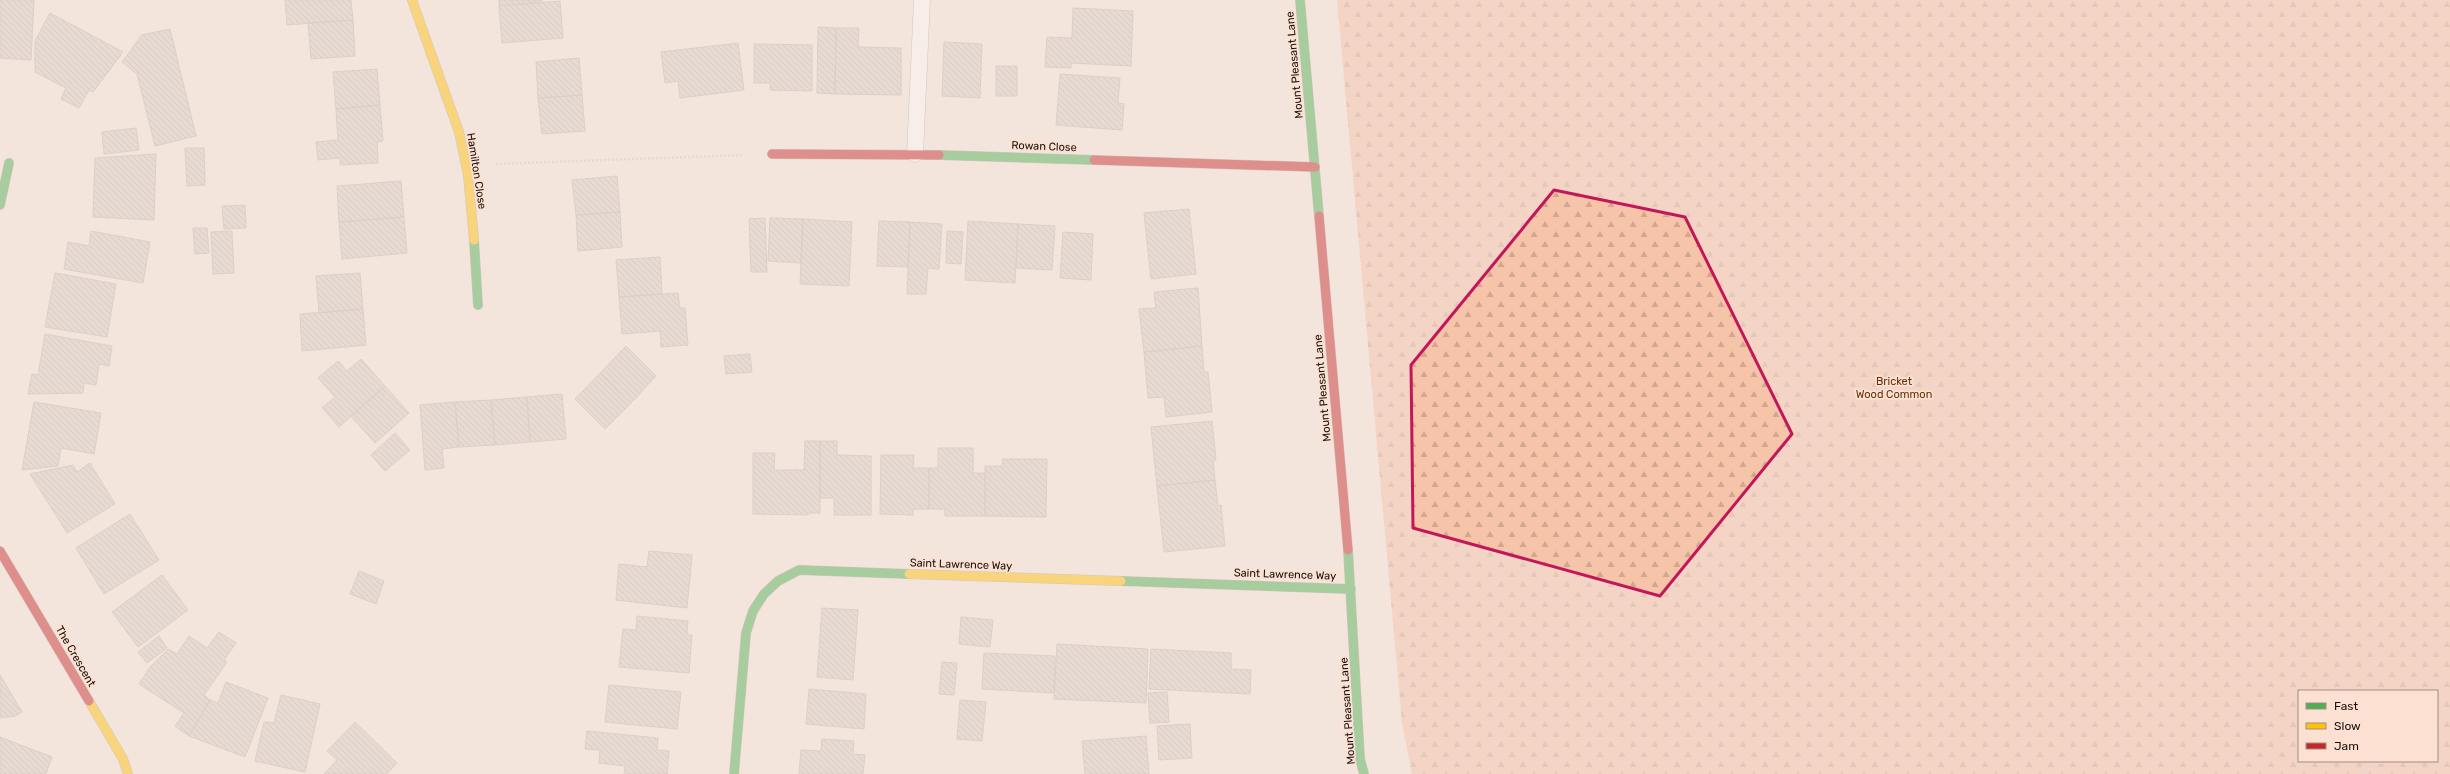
<svg xmlns="http://www.w3.org/2000/svg" width="2450" height="774" viewBox="0 0 2450 774" font-family="Rubik,sans-serif">
<style>
.forest{fill:url(#forest-firs);fill-rule:evenodd}
.building{fill:url(#building-back-hatch);stroke:#c2b6b0}
.lines{fill:none;stroke-linecap:round;stroke-linejoin:round}
.lane-casing{stroke:#aea39d;stroke-width:17}
.fast-casing{stroke:#aea39d;stroke-width:10}
.slow-casing{stroke:#aea39d;stroke-width:10}
.jam-casing{stroke:#aea39d;stroke-width:10}
.path{stroke:#d2cecc;stroke-width:2.5;stroke-dasharray:2 2;stroke-linecap:butt}
.lane{stroke:#fdfbfa;stroke-width:16}
.fast{stroke:#4caf50;stroke-width:9}
.slow{stroke:#ffc107;stroke-width:9}
.jam{stroke:#c62828;stroke-width:9}
.marked{fill:none;stroke:#c2185b;stroke-width:3;stroke-linejoin:round}
.labels{text-anchor:middle;stroke-width:3.5;stroke-linejoin:round;paint-order:stroke}
.street-label{font-size:11px;fill:#180f0b;stroke:#fce1d3}
.park-label{font-size:11px;fill:#693008;stroke:#fce1d3}
</style>
<defs>
<pattern id="forest-firs" width="22" height="20" patternUnits="userSpaceOnUse"><rect width="22" height="20" fill="#f6c4a8"/><path d="M5 1l3.5 6h-7zM16 11l3.5 6h-7z" fill="#d2a78f"/></pattern>
<pattern id="building-back-hatch" width="6" height="6" patternUnits="userSpaceOnUse"><rect width="6" height="6" fill="#dacec8"/><path d="M-1 5l2 2M0 0l6 6M5-1l2 2" fill="none" stroke="#bab0aa"/></pattern>
</defs>
<rect width="100%" height="100%" fill="#f3e4dc"/>
<path class="forest" d="M1337,0h1113v774h-1038l-10,-51zM2299,691h138v70h-138z"/>
<path class="building" d="M0,0h34l-3,60 -31,-2z
M285,0h66l2,20 -66,5z
M499,0h43v2l-43,4z
M560,1l3,37 -61,5 -3,-37z
M1073,8l60,3 -2,55 -60,-3v5l-26,-1 2,-30 25,1z
M50,13l73,39 -30,40 -4,-2 -10,18 -18,-9 5,-11 -31,-16v-31z
M353,20l2,36 -44,3 -3,-36z
M818,27l18,1 -1,66 -18,-1z
M836,28h23l-1,19 43,1v47l-66,-1z
M170,29l26,107 -41,10 -18,-72 -15,-12 20,-27z
M944,42l38,2 -2,54 -38,-2z
M738,43l6,47 -64,8 -2,-17 -13,2 -4,-31z
M754,44l58,1v46l-42,-1v-7h-16z
M579,58l3,37 -44,3 -2,-36z
M996,66h21v30h-21z
M377,69l3,36 -44,4 -3,-37z
M1060,74l60,4 -2,25 6,1 -2,26 -66,-5z
M582,95l3,36 -43,3 -4,-36z
M380,105l3,36 -6,1 1,21 -38,2v-7l-22,2 -2,-18 22,-2 -2,-31z
M136,128l3,22 -35,4 -2,-22z
M185,148h19l1,37 -18,1z
M156,154l-2,66 -61,-3 2,-59z
M617,176l3,36 -44,3 -4,-35z
M401,181l3,36 -65,5 -2,-36z
M245,205l1,23 -22,1 -2,-23z
M1189,209l7,65 -45,5 -7,-66z
M620,212l2,35 -44,4 -2,-36z
M404,217l3,36 -65,6 -3,-37z
M765,218l2,54h-16l-2,-53z
M770,218l33,1 -2,44 -33,-2z
M803,219l49,3 -3,64 -49,-2z
M879,221l31,1 -2,45 -31,-1z
M968,221l50,3 -3,59 -50,-3z
M910,222l32,2 -3,45 -11,-1 -2,26h-19z
M1018,224l37,2 -3,44 -36,-2z
M193,228h14l2,25 -14,1z
M91,231l59,11 -7,41 -79,-14 4,-27 21,4z
M232,231l2,42 -21,1 -2,-42z
M947,231l16,1 -2,32 -15,-1z
M1063,232l30,2 -2,46 -31,-2z
M660,257l2,37 -43,3 -3,-37z
M55,273l61,11 -9,53 -62,-10z
M360,273l3,36 -44,4 -3,-37z
M1198,288l4,58 -58,6 -5,-43 17,-1 -2,-16z
M678,293l2,15h5l3,37 -27,2 -1,-16 -38,3 -3,-37z
M363,309l3,36 -64,6 -2,-37z
M45,334l67,12 -3,20 -10,-2 -3,21 -12,-2 -1,10 -55,1 4,-20 6,1z
M626,346l30,30 -25,27 -31,-30z
M1202,346l2,26h4l4,40 -46,5 -2,-20 -16,1 -4,-46z
M750,354l2,18 -26,2 -2,-18z
M361,359l24,27 -46,41 -17,-19 13,-11 -17,-19 20,-17 9,10z
M600,373l31,30 -26,26 -30,-30z
M385,386l24,27 -34,30 -24,-27z
M562,394l4,45 -36,3 -3,-45z
M527,397l3,45 -35,3 -4,-45z
M491,400l4,45 -36,2 -4,-45z
M34,402l67,11 -7,41 -33,-6 -3,18 -36,4z
M455,402l4,45 -17,2 2,19 -19,2 -5,-65z
M1212,421l4,39h-3l2,20 -58,6 -6,-59z
M395,433l15,17 -25,21 -14,-16z
M805,441h15v72h-11l-1,2 -55,-1v-61h22l-1,17h30z
M820,441h17v14l34,1v59h-37v-17h-14z
M938,448h35v25h12v43h-40v-7h-16v-41h9z
M881,455h33l-1,13h16v41h-16v6l-33,-1z
M1003,459h44l-1,58 -61,-1v-50h17z
M90,463l25,41 -48,29 -37,-59 43,-9 4,7z
M1215,480l3,26 3,-1 4,41 -61,6 -7,-66z
M130,514l29,46 -55,34 -28,-46z
M649,551l43,4 -5,53 -71,-8 3,-36 28,3z
M359,571l25,10 -8,23 -26,-10z
M162,575l26,35 -50,37 -26,-35z
M822,608l36,2 -5,70 -36,-3z
M637,616l51,5 -1,14h5l-3,38 -70,-6 4,-38 13,1z
M961,617l32,3 -3,27 -31,-3z
M219,632l17,11 -12,17 3,2 -23,33 6,5 -21,36 -14,-10 9,-13 -45,-29 11,-17 18,-18 9,5 12,-18 18,12z
M159,636l8,12 -20,15 -9,-11z
M1057,644l91,5 -2,54 -92,-4z
M1151,649l80,4v16l20,1 -1,24 -101,-5z
M984,653l71,3 -1,37 -72,-4z
M942,662l15,1 -3,32 -15,-1z
M0,675l22,37 -7,4 -15,2z
M226,682l42,16 -23,59 -56,-21 21,-36 8,3z
M609,685l72,7 -4,37 -72,-7z
M809,689l57,5 -2,35 -58,-5z
M1167,692l2,30 -19,1 -2,-30z
M281,695l39,9 -15,68 -50,-11 9,-39 10,1z
M960,700l26,2 -4,39 -25,-2z
M355,722l42,41 -10,11h-63l13,-14 -10,-9z
M1190,724l2,34 -33,2 -2,-34z
M587,731l71,7 -1,12 12,1 -2,23h-43l1,-8 -26,-3 1,-13 -15,-1z
M1146,736l3,38h-64l-3,-33z
M0,737l52,20 -6,17h-46z
M822,739l32,2 -1,13 12,1 -2,19h-64l2,-24 20,1z"/>
<g class="lines">
<g class="lane-casing">
<path id="lane" d="M915,154l7,-154"/>
</g>
<g class="fast-casing">
<path id="fast" d="M1300,0l19,216
M939,155l155,5
M0,205l9,-42
M474,240l4,65
M1348,550l12,209 4,15
M1121,581l230,8
M734,774l12,-141 7,-22 11,-17 14,-13 21,-11 110,4"/>
</g>
<g class="slow-casing">
<path id="slow" d="M412,0l47,132 9,43 6,65
M909,574l212,7
M89,701l34,58 5,15"/>
</g>
<g class="jam-casing">
<path id="jam" d="M772,154l167,1
M1094,160l221,7
M1319,216l29,334
M0,551l89,150"/>
</g>
<path class="path" d="M496,164l247,-9
M2437,725l13,-9
M2363,774l20,-13"/>
<use href="#lane" class="lane"/>
<use href="#fast" class="fast"/>
<use href="#slow" class="slow"/>
<use href="#jam" class="jam"/>
</g>
<path d="M0 0H2450V774H0ZM1554,190l131,27 107,217 -132,162 -247,-68 -2,-163z" fill="#f3e4dc" fill-opacity=".55" fill-rule="evenodd"/>
<path class="marked" d="M1554,190l131,27 107,217 -132,162 -247,-68 -2,-163z"/>
<g class="labels">
<g class="street-label">
<text transform="translate(1294 65) rotate(-95)" y="4">Mount Pleasant Lane</text>
<text transform="translate(1044 146) rotate(2)" y="4">Rowan Close</text>
<text transform="translate(477 171) rotate(81)" y="4">Hamilton Close</text>
<text transform="translate(1322 388) rotate(-95)" y="4">Mount Pleasant Lane</text>
<text transform="translate(961 564) rotate(2)" y="4">Saint Lawrence Way</text>
<text transform="translate(1285 574) rotate(2)" y="4">Saint Lawrence Way</text>
<text transform="translate(76 656) rotate(60)" y="4">The Crescent</text>
<text transform="translate(1347 711) rotate(-94)" y="4">Mount Pleasant Lane</text>
</g>
<g class="park-label">
<text x="1894" y="385">Bricket<tspan x="1894" dy="13">Wood Common</tspan></text>
</g>
</g>
<rect x="2298" y="690" width="140" height="72" fill="#fce1d3" stroke="#a18d83"/>
<rect x="2306" y="703" width="20" height="6" fill="#4caf50" stroke="#a18d83"/>
<text x="2334" y="710" font-size="12" fill="#180f0b">Fast</text>
<rect x="2306" y="723" width="20" height="6" fill="#ffc107" stroke="#a18d83"/>
<text x="2334" y="730" font-size="12" fill="#180f0b">Slow</text>
<rect x="2306" y="743" width="20" height="6" fill="#c62828" stroke="#a18d83"/>
<text x="2334" y="750" font-size="12" fill="#180f0b">Jam</text>
</svg>
